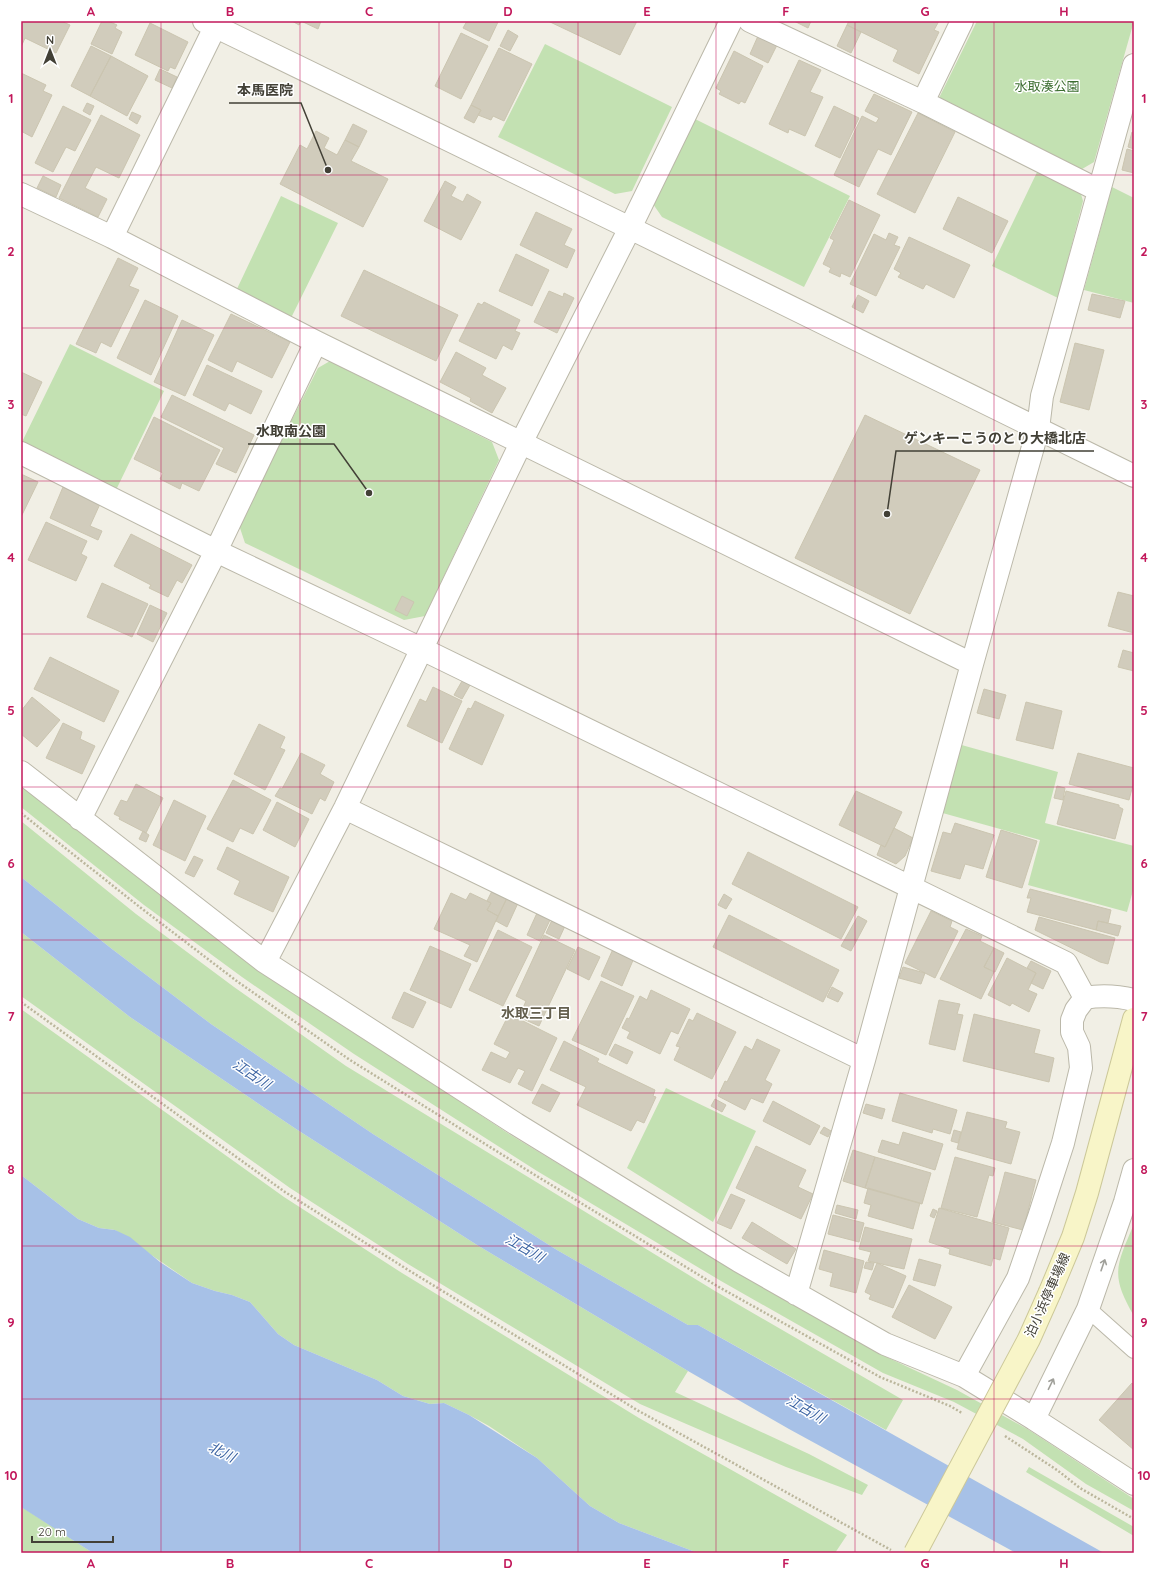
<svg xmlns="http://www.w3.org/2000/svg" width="1155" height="1574" viewBox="0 0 1155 1574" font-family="Quicksand,'Noto Sans JP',sans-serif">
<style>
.green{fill:#c3e1b2}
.water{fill:#a7c1e7}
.building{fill:#d1ccbc;stroke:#cbc5b0}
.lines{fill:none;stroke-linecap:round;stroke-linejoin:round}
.service-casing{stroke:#bbb8a9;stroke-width:18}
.minor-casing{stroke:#bbb8a9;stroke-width:24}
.tertiary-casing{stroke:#bbb8a9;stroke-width:24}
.secondary-casing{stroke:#ccc899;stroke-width:24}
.path{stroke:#bbb69c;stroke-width:2.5;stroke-dasharray:2 2;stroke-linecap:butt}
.service{stroke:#fff;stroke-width:16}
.minor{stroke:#fff;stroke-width:22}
.tertiary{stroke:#fff;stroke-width:22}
.secondary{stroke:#f8f5c8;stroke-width:22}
.secondary-bridge-casing{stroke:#ccc899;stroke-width:24;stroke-linecap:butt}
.secondary-bridge{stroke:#f8f5c8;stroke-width:22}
.oneway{stroke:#a0a09a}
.grid{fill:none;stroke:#c2185b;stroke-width:1;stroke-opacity:0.55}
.labels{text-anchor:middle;stroke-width:3;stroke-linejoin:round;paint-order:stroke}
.park-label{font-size:13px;fill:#3c6d30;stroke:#fff}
.street-label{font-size:13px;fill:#424036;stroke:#fff}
.neighbourhood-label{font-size:14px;font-weight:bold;fill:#645f4e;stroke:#fff}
.water-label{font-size:14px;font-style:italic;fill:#3b63a2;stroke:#fff}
.leader{fill:none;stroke:#424036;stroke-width:1.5}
.callout-dot{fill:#424036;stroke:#fff;stroke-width:1.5}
.callout-label{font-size:14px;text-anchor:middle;font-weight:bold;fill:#424036;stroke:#fff;stroke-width:3;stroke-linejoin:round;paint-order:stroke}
.neatline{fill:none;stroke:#c2185b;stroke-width:1.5}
.grid-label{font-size:13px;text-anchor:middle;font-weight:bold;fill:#c2185b}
</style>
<rect width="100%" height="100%" fill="#f1efe5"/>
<path class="green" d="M977,21h157l-40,141 -17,10 -138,-74z
M545,44l127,63 -40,84 -17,3 -117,-57z
M695,119l155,77 -46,91 -142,-70 -9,-13z
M1039,168l42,26 2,7 -25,97 -66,-32z
M1112,187l22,11v105l-50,-13z
M281,196l57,27 -47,95 -55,-27z
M70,344l94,47 -48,99 -95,-46z
M330,361l162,81 7,18 -74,156 -21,4 -159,-77 -6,-18 79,-157z
M958,744l100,28 -13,51 89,23v41l-7,25 -99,-27 12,-45 -101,-28z
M21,785l239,184 249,165 221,134 148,85 79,37 72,40 105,69v12l-48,-27 -63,-45 -69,-37 -71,-29 -162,-92 -184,-110 -183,-117 -112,-77 -98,-72 -123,-98z
M21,821l115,93 98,73 112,79 369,225 188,109 -17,30 -188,-105h-10l-131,-75 -184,-116 -162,-110 -99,-75 -91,-72z
M21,932l109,85 166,112 181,116 211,126 -13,21 134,62 59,31 -6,10 -76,-28 -146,-63 -232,-140 -118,-76 -269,-192z
M21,1009l263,188 118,76 237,145 208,117 -12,18h-137l-79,-30 -29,-17 -53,-48 -48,-32 -20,-11 -25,-12 -14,1 -27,-8 -26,-16 -83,-35 -16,-11 -28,-32 -18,-7 -17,-4 -23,-8 -77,-53 -16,-2 -21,-9 -57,-44z
M666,1088l90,43 -43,91 -86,-54z
M1134,1224v92c-24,-41 -18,-50 0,-92z
M1029,1467l105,60v9l-108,-64z
M21,1507l4,2 68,44h-72z"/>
<path class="water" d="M21,877l91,72 99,75 162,110 184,116 131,75h10l406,228h-88l-227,-124 -101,-58 -211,-126 -181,-116 -166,-112 -109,-85z
M21,1175l57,44 21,9 16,2 15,7 30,25 32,21 23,8 17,4 18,7 28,32 16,11 83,35 26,16 27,8 14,-1 25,12 68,43 53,48 29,17 79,30h-605l-72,-46z"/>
<path class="building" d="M21,21h40l9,4 -14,28 -31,-15 -4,9z
M102,21h6l9,4 -2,3 7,4 -10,22 -21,-10z
M292,21h29l-3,8 -17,-8 -2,4z
M467,21h30l1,1 -9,19 -26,-13z
M548,21h89l-17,34z
M794,21h17l-3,7z
M849,21h90l-5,9 5,2 -20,42 -26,-13 5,-11 -51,-25z
M150,23l38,19 -13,27 -5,-2 -2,4 -33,-16z
M847,25l14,7 -10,21 -14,-7z
M508,30l10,6 -8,15 -10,-5z
M461,33l27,13 -27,53 -26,-13z
M758,36l19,9 -9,18 -18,-9z
M91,46l20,10 -21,40 -19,-10z
M499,48l33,16 -28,57 -11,-5 -2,4 -13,-5 3,-5 -10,-5z
M734,51l29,15 -18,37 -4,-2 -2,3 -20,-10 2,-3 -5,-3z
M111,56l37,20 -21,40 -37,-20z
M799,60l22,10 -11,22 13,5 -18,39 -16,-7 -1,4 -19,-9z
M160,69l17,8 -5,11 -17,-8z
M21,73l25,12 -3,6 9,4 -20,42 -11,-6z
M874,94l38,18 -21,43 -13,-6 -19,38 -25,-12 28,-59 14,7 3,-5 -14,-7z
M87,103l7,3 -4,9 -7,-4z
M471,105l10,5 -7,13 -10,-5z
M63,106l28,14 -16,31 -9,-4 -13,25 -18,-9z
M834,106l25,12 -19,40 -25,-12z
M132,112l9,4 -4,8 -8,-5z
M918,113l37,19 -40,81 -38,-19z
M101,115l39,20 -21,43 -23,-11 -11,21 22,11 -9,18 -39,-19z
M353,124l14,7 -8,16 -14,-7z
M316,131l13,7 -5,10 13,7 8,-15 14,7 -8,14 37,18 -25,48 -83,-43 20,-39 7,4z
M1132,132l2,1v16l-6,-2z
M1127,149l7,2v22l-12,-3z
M43,176l18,9 -5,12 -19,-9z
M445,181l11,6 -5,9 12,6 4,-8 14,8 -20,38 -37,-19z
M958,197l50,24 -16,32 -49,-24z
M849,200l31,15 -30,62 -9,-4 -1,4 -11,-5 2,-4 -8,-4 11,-24 -4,-2z
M536,212l36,17 -8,16 11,5 -8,18 -47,-23z
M889,233l9,4 -4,8 6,2 -24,49 -26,-12 24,-50 12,6z
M909,237l61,28 -16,33 -28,-14 -3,5 -25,-12 3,-4 -7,-4z
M516,254l33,16 -17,36 -33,-15z
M118,258l20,10 -9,18 10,4 -28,57 -10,-5 -5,11 -20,-9z
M364,270l94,45 -22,46 -95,-45z
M549,291l14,6 1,-4 10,5 -17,35 -23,-11z
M1092,294l33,7 -5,17 -32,-8z
M858,295l11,6 -6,12 -11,-6z
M145,300l33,16 -27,59 -34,-17z
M484,302l36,18 -5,11 5,2 -8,17 -9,-5 -7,14 -37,-18 19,-38 4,2z
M231,314l59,28 -18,36 -35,-17 -5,11 -24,-12z
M182,320l32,15 -29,61 -31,-14z
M1075,343l29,7 -15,60 -29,-8z
M456,352l30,16 -4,7 24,13 -14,25 -22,-12 1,-3 -31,-16z
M207,365l55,26 -11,23 -22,-11 -4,8 -32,-16z
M21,372l21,10 -16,34 -5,-2z
M172,395l82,40 -18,38 -20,-9 8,-16 -63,-31z
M865,415l115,55 -70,144 -115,-56z
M154,417l66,33 -21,41 -17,-8 -2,6 -20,-10 3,-6 -29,-14z
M21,474l17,8 -17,35z
M63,487l37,17 -10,22 12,5 -4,9 -48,-22z
M46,522l41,19 -6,13 6,3 -11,24 -48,-21z
M131,534l61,31 -10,18 -5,-3 -9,17 -19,-9 2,-3 -37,-19z
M102,583l46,21 -16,33 -45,-20z
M1118,592l16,4v37l-26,-7z
M402,596l12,6 -7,14 -12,-6z
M150,605l17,8 -14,29 -16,-8z
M1123,650l11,3v18l-16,-4z
M50,657l69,34 -15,31 -70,-33z
M462,681l8,4 -8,14 -8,-4z
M433,687l29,14 -20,42 -35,-17 13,-27 6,3z
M984,689l22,6 -7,24 -22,-6z
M32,697l28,23 -23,27 -16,-13v-23z
M475,701l29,14 -22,50 -33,-16 19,-41 3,1z
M1026,702l36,9 -9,38 -37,-9z
M63,723l19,9 -2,7 15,7 -13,28 -36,-16z
M259,724l26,13 -5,11 5,2 -20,40 -31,-16z
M301,753l24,12 -5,9 14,8 -9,19 -5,-3 -8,16 -37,-18 5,-8 2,1z
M1078,753l56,15v13l-5,19 -60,-16z
M233,780l38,20 -18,34 -13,-6 -7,14 -26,-13z
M136,784l27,14 -17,35 -27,-14 1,-2 -6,-3 7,-14 6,2z
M1057,786l8,2 -2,12 -9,-2z
M856,791l46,21 -17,35 -46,-22z
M1066,791l53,14v2l4,2 -8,30 -58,-15z
M174,800l32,16 -21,45 -32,-16z
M277,802l32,17 -14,28 -32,-17z
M955,823l39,12 -11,34 -18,-5 -5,15 -29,-8 12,-39 8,2z
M894,828l19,10 -8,18 -9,8 -19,-9 4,-10 4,2z
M1001,830l36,11 -15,47 -36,-11z
M143,831l6,4 -3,7 -7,-3z
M227,847l62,30 -16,35 -39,-18 6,-13 -23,-12z
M748,852l110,55 -17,32 -109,-55z
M194,856l9,4 -9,17 -9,-4z
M1030,889l81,21 -3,13 -10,-2 -2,9 -69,-18 4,-14h-4z
M492,891l15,7 -9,18 -11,-6 4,-7 -4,-2z
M451,893l15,7 4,-7 21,10 -4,7 11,6 -21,46 -13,-6 6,-11 -36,-16z
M724,894l8,5 -6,10 -8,-4z
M507,898l11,5 -11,24 -11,-6z
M931,911l21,10 -2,6 8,4 -23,47 -30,-15z
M537,913l13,7 -10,21 -13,-6z
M729,915l110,55 -16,32 -110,-55z
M858,916l9,5 -16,30 -10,-5z
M1039,917l76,21 -7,26 -8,-2 -65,-32z
M552,920l13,6 -6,13 -13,-6z
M1098,921l23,5 -3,10 -22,-6z
M966,929l16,7 -2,5 14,7 -10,19 10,5 -13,27 -41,-20z
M498,930l34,17 -29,59 -34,-16z
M544,935l31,15 -36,76 -20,-9 7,-16 -10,-5z
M430,946l41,18 -20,44 -41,-18z
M578,947l22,10 -11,23 -22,-11z
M994,948l10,5 -9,19 -11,-5z
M613,949l21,9 -12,28 -21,-10z
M1007,958l29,15 -8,17 9,4 -8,18 -17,-9 -2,3 -22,-11z
M1031,961l20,10 -8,18 -12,-6 5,-10 -9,-5z
M903,967l22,6 -4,11 -22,-6z
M601,981l33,15 -28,59 -34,-15z
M832,987l11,6 -5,9 -11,-5z
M651,990l39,19 -12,25 -7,-3 -11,23 -33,-16 3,-6 -8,-4 5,-10 2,1 11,-23 7,4z
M404,992l22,10 -13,26 -21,-10z
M939,1000l21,4 -3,10 6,1 -8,35 -26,-6z
M697,1013l39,19 -24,47 -38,-19 6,-13 -4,-1 13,-27 4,2z
M509,1014l48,24 -25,53 -14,-7 7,-13 -7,-3 -8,15 -28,-13 9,-18 15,7 4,-7 -16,-8z
M974,1014l66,16 -6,23 20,5 -5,24 -86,-21z
M757,1039l23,11 -15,30 7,4 -9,19 -12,-5 -6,12 -27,-14 7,-15 2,1 18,-36 7,4z
M564,1041l35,18 -2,3 58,28 -2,6 3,1 -12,26 -7,-3 -6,11 -54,-26 9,-18 -36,-17z
M615,1044l18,8 -6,12 -18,-9z
M542,1084l18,9 -10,19 -18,-9z
M900,1093l57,17 -7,24 -17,-5 -1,4 -40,-12z
M715,1099l11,6 -4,7 -11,-6z
M773,1101l47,25 -10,19 -47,-24z
M866,1104l19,5 -3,10 -19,-6z
M967,1112l40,10 -2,6 15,4 -9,32 -54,-15z
M824,1127l7,4 -3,6 -8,-4z
M954,1130l7,2 -3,11 -7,-2z
M903,1132l40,12 -8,26 -57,-18 4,-12 17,5z
M756,1146l50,24 -8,17 15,7 -12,25 -65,-31z
M853,1150l22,7 -10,31 -22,-7z
M875,1157l56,16 -9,31 -57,-16z
M955,1157l40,11 -2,8 -4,-1 -12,42 -36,-9z
M1005,1172l31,8 -13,50 -31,-8z
M868,1188l52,15 -7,26 -45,-13 3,-11 -7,-2z
M731,1194l14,6 -14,29 -14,-6z
M837,1205l21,5 -2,9 -21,-6z
M939,1208l70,20 -9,32 -7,-2 -2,8 -42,-12 1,-5 -21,-7z
M933,1209l4,2 -3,7 -4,-2z
M833,1215l31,8 -5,19 -31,-8z
M752,1222l44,27 -9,15 -45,-26z
M865,1227l47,12 -8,30 -36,-8 3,-9 -12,-3z
M824,1250l40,11 -8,32 -26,-7 3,-13 -14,-4z
M919,1259l22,6 -6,21 -22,-6z
M866,1262l8,1 -2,7 -8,-2z
M877,1263l29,13 -13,32 -24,-9 2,-4 -6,-3z
M909,1285l43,22 -17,32 -43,-22z
M1132,1383l2,2v65l-35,-30z"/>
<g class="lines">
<g class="service-casing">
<path id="service" d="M1088,1309l46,41"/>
</g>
<g class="minor-casing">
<path id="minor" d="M750,21l173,81 175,88
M923,102l39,-81
M21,194l91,43 204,105 656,322
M112,237l106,-216
M21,453l195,98 206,98 644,314 19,35
M21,772l244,190 251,162 223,137 146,83 79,32 70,43 100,65
M345,808l519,252
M80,819l136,-268 100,-209
M265,962l80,-154 176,-365 109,-215 101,-207
M796,1294l68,-234 108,-396 66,-235 4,-33 92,-331
M964,1376l54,-98 21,-61 24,-74 18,-75 -2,-21 -7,-15v-12l4,-10 9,-12c17,-3 32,-2 49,2
M1034,1419l54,-110 37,-107 9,-32"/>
</g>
<g class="tertiary-casing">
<path id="tertiary" d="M204,21l426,207 504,248"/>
</g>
<g class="secondary-casing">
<path id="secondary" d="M1050,1292l23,-55 14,-44 47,-174"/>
</g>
<path class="path" d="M21,813l120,95 97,74 112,78 185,115 182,111 163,91 70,29 12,7
M21,1002l264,190 120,76 232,142 254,140
M1005,1436l52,34 23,18 54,31"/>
<use href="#service" class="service"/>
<use href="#minor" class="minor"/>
<use href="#tertiary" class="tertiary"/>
<use href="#secondary" class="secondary"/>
<g class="secondary-bridge-casing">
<path id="secondary-bridge" d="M915,1553l114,-214 21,-47"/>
</g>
<use href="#secondary-bridge" class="secondary-bridge"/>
</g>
<defs><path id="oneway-shaft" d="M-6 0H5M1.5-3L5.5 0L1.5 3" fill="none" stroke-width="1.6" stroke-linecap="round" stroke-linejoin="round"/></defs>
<g class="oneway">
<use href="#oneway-shaft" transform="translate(1103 1265) rotate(-71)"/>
<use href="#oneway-shaft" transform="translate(1051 1384) rotate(-64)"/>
</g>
<path class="grid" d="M161,21v1532M300,21v1532M439,21v1532M578,21v1532M716,21v1532M855,21v1532M994,21v1532M21,175h1113M21,328h1113M21,481h1113M21,634h1113M21,787h1113M21,940h1113M21,1093h1113M21,1246h1113M21,1399h1113"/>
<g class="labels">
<g class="park-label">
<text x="1047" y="91">水取湊公園</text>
</g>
<g class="street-label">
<text transform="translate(1047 1295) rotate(-66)" y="5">泊小浜停車場線</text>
</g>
<g class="neighbourhood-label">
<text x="536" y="1018">水取三丁目</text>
</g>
<g class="water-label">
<text transform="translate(252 1074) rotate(34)" y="5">江古川</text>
<text transform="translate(525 1248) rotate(30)" y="5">江古川</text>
<text transform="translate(806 1409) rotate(30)" y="5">江古川</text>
<text transform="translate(222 1452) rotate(26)" y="5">北川</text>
</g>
</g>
<path class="leader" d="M328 170L301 103H229M369 493L334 444H248M887 514L896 451H1094"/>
<g class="callout-dot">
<circle cx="328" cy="170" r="4"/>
<circle cx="369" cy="493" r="4"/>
<circle cx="887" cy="514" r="4"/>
</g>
<g class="callout-label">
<text x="265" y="95">本馬医院</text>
<text x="291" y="436">水取南公園</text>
<text x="995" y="443">ゲンキーこうのとり大橋北店</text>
</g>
<rect width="1155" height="1574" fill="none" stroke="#ffffff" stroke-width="44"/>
<g transform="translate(50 50)" stroke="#ffffff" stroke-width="3" paint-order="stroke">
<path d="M0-3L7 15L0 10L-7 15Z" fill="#424036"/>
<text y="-6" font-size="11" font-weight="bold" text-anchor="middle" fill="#424036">N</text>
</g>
<path d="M32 1536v6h81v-6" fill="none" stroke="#424036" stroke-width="2"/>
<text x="38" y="1536" font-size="12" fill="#424036" stroke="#ffffff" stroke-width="3" paint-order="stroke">20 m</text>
<rect x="22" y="22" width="1111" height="1530" class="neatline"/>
<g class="grid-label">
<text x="91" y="16">A</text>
<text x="230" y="16">B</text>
<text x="369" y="16">C</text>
<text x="508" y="16">D</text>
<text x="647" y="16">E</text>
<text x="786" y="16">F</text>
<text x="925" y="16">G</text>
<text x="1064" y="16">H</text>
<text x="11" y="103">1</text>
<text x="1144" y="103">1</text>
<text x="11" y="256">2</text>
<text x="1144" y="256">2</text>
<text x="11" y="409">3</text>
<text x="1144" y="409">3</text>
<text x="11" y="562">4</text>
<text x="1144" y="562">4</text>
<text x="11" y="715">5</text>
<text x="1144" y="715">5</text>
<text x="11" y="868">6</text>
<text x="1144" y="868">6</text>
<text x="11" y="1021">7</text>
<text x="1144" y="1021">7</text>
<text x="11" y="1174">8</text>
<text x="1144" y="1174">8</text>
<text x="11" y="1327">9</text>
<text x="1144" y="1327">9</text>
<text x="11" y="1480">10</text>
<text x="1144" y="1480">10</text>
<text x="91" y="1568">A</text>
<text x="230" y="1568">B</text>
<text x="369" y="1568">C</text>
<text x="508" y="1568">D</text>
<text x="647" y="1568">E</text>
<text x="786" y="1568">F</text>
<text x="925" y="1568">G</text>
<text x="1064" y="1568">H</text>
</g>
</svg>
